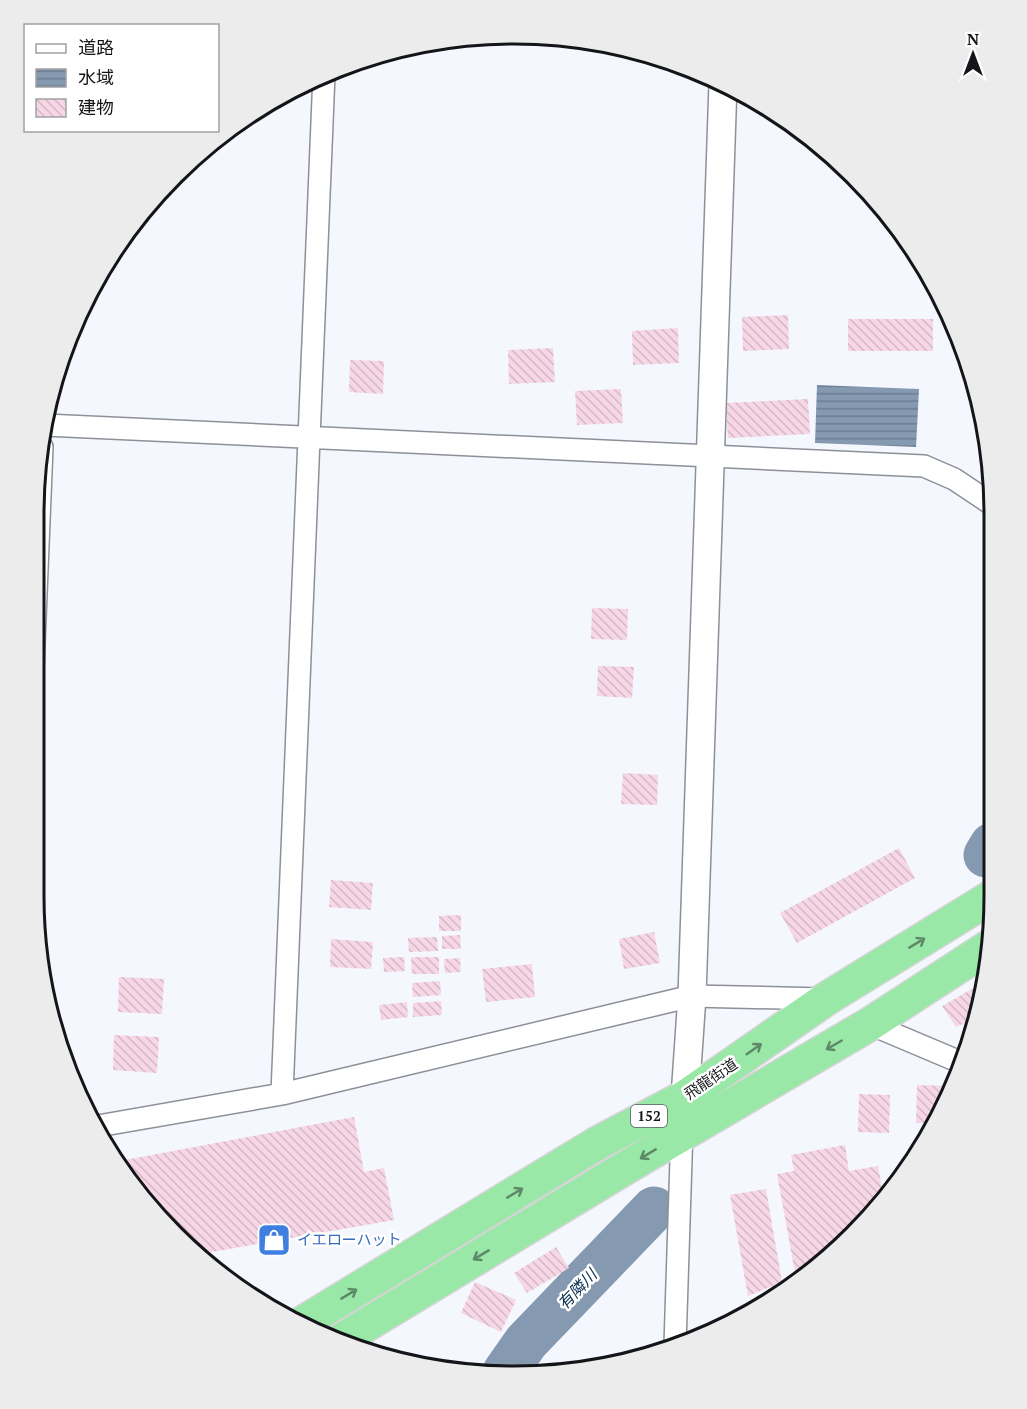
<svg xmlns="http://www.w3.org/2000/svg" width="1027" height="1409" viewBox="0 0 1027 1409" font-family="'PT Serif','Noto Sans JP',serif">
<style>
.water{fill:url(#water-rules)}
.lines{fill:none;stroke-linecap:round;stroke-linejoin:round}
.river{stroke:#859ab1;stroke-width:45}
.building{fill:url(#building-back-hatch)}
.minor-casing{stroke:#8d9098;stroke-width:24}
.tertiary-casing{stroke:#8d9098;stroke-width:30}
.trunk-casing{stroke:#d5d5d5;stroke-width:36}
.minor{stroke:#fff;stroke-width:21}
.tertiary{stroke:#fff;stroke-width:27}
.trunk{stroke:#9ae8a8;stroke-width:33}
.oneway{stroke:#5e8967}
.labels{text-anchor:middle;stroke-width:5;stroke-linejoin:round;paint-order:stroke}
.shield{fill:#fff;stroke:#5a5b5d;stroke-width:1.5}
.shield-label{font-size:14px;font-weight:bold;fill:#141518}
.street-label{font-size:15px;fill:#141518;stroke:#fff}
.shop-label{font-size:15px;fill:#366cbe;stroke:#fff;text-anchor:start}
.water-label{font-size:16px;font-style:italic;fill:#0a2f4f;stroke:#fff}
.rim{fill:none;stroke:#141518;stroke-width:3}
</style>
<defs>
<pattern id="water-rules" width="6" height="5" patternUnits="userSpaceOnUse" patternTransform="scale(1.5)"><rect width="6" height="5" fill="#859ab1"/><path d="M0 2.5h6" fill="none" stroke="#6c7c8f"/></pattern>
<pattern id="building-back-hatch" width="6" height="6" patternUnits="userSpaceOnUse" patternTransform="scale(1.5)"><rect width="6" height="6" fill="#f7d7e6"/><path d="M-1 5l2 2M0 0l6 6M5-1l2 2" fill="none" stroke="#d3b8c5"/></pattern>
</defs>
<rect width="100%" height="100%" fill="#f4f7fe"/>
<path class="water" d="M817,385l102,4 -3,58 -101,-4z"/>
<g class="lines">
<path class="river" d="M986,855l6,-10
M505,1372l21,-30 128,-133"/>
</g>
<path class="building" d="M788,315l1,34 -46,2 -1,-34z
M848,319h85v32h-85z
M678,328l1,35 -46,2 -1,-34z
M553,348l2,34 -46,2 -1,-34z
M350,360l34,1 -1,33 -34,-2z
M621,389l2,34 -46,2 -2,-34z
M808,399l2,35 -82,4 -2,-35z
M592,608l36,1 -1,31 -36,-1z
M598,666l36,1 -2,31 -35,-2z
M623,773l35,2 -1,30 -36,-1z
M899,848l16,30 -118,65 -17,-30z
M331,880l42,3 -2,27 -42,-3z
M461,915v16h-22v-15z
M654,932l6,31 -36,6 -5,-30z
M460,935l1,14h-19v-13z
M437,937l1,14 -29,1 -1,-14z
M331,939l42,3 -2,27 -41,-2z
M404,957l1,14 -21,1 -1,-14z
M411,957h28v17h-27z
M460,958l1,14 -16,1 -1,-14z
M532,964l3,33 -49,5 -4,-33z
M119,977l45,2 -2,35 -44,-2z
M440,981l1,14 -28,2 -1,-14z
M984,982l-6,35 -22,10 -14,-21z
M441,1001l1,14 -29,2v-14z
M407,1002l1,15 -27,3 -2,-15z
M114,1035l45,2 -2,36 -44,-3z
M917,1085l31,1 -13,37h-19z
M859,1094l31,1 -1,38 -31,-1z
M354,1117l10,55 20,-4 10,52 -199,35 -81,-93z
M845,1145l4,26 29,-5 6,33 -9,13 -68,64 -11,2 -19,-104 17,-3 -3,-16z
M766,1189l16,93 -34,14 -18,-101z
M556,1247l13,21 -42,25 -13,-20z
M475,1282l41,18 -15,32 -40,-19z"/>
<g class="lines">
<g class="minor-casing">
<path id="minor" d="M45,425l879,41 30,13 36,24
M33,668l9,-221
M870,1024l90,38
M282,1094l42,-1020
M98,1126l184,-32 410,-98 133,3
M675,1345l7,-217"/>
</g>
<g class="tertiary-casing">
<path id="tertiary" d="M685,1097l7,-101 31,-912"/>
</g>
<g class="trunk-casing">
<path id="trunk" d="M299,1325l297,-181 89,-47 141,-98 167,-103
M343,1339l287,-174 240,-141 120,-78"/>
</g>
<use href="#minor" class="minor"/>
<use href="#tertiary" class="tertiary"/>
<use href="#trunk" class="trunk"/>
</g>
<defs><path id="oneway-shaft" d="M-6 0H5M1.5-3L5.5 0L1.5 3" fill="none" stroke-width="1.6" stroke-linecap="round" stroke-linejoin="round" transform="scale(1.5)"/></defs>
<g class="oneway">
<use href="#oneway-shaft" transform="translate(917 943) rotate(-31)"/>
<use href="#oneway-shaft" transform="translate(834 1045) rotate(150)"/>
<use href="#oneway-shaft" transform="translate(754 1049) rotate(-35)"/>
<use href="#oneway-shaft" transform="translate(648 1154) rotate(149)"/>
<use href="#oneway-shaft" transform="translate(515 1193) rotate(-31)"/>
<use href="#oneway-shaft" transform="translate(481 1255) rotate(149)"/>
<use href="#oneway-shaft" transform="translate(349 1294) rotate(-31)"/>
</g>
<defs>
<g id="shop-square" transform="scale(1.725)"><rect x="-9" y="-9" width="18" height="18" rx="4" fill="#3f7fe0" stroke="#fff"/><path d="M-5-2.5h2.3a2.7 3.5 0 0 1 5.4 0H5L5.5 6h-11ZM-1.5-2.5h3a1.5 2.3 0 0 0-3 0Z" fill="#fff"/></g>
</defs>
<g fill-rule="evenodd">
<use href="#shop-square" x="274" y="1240"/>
</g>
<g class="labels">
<rect class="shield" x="631" y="1105" width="36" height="22" rx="4.5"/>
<g class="shield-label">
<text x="649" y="1121">152</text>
</g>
<g class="street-label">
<text transform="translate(711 1079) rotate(-34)" y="5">飛龍街道</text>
</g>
<g class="shop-label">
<text x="297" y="1245">イエローハット</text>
</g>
<g class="water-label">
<text transform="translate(577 1289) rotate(-46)" y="6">有隣川</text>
</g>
</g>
<path d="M0 0H1027V1409H0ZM514 44H514A470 470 0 0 1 984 514V896A470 470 0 0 1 514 1366H514A470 470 0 0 1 44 896V514A470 470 0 0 1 514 44Z" fill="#ececed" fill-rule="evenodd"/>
<path class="rim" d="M514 44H514A470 470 0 0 1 984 514V896A470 470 0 0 1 514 1366H514A470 470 0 0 1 44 896V514A470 470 0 0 1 514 44Z"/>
<rect x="24" y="24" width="195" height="108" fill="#ffffff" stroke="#a1a1a3" stroke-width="1.5"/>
<rect x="36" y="44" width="30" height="9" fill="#ffffff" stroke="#a1a1a3" stroke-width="1.5"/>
<text x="78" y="54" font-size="18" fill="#141518">道路</text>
<rect x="36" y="69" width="30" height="18" fill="url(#water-rules)" stroke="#a1a1a3" stroke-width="1.5"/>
<text x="78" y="84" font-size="18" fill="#141518">水域</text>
<rect x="36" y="99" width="30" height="18" fill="url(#building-back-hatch)" stroke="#a1a1a3" stroke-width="1.5"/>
<text x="78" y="114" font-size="18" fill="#141518">建物</text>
<g transform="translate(973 54)" stroke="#ffffff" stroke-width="4.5" paint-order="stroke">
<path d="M0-4.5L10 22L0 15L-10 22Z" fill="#141518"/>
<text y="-9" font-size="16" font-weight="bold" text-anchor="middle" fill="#141518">N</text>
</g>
</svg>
